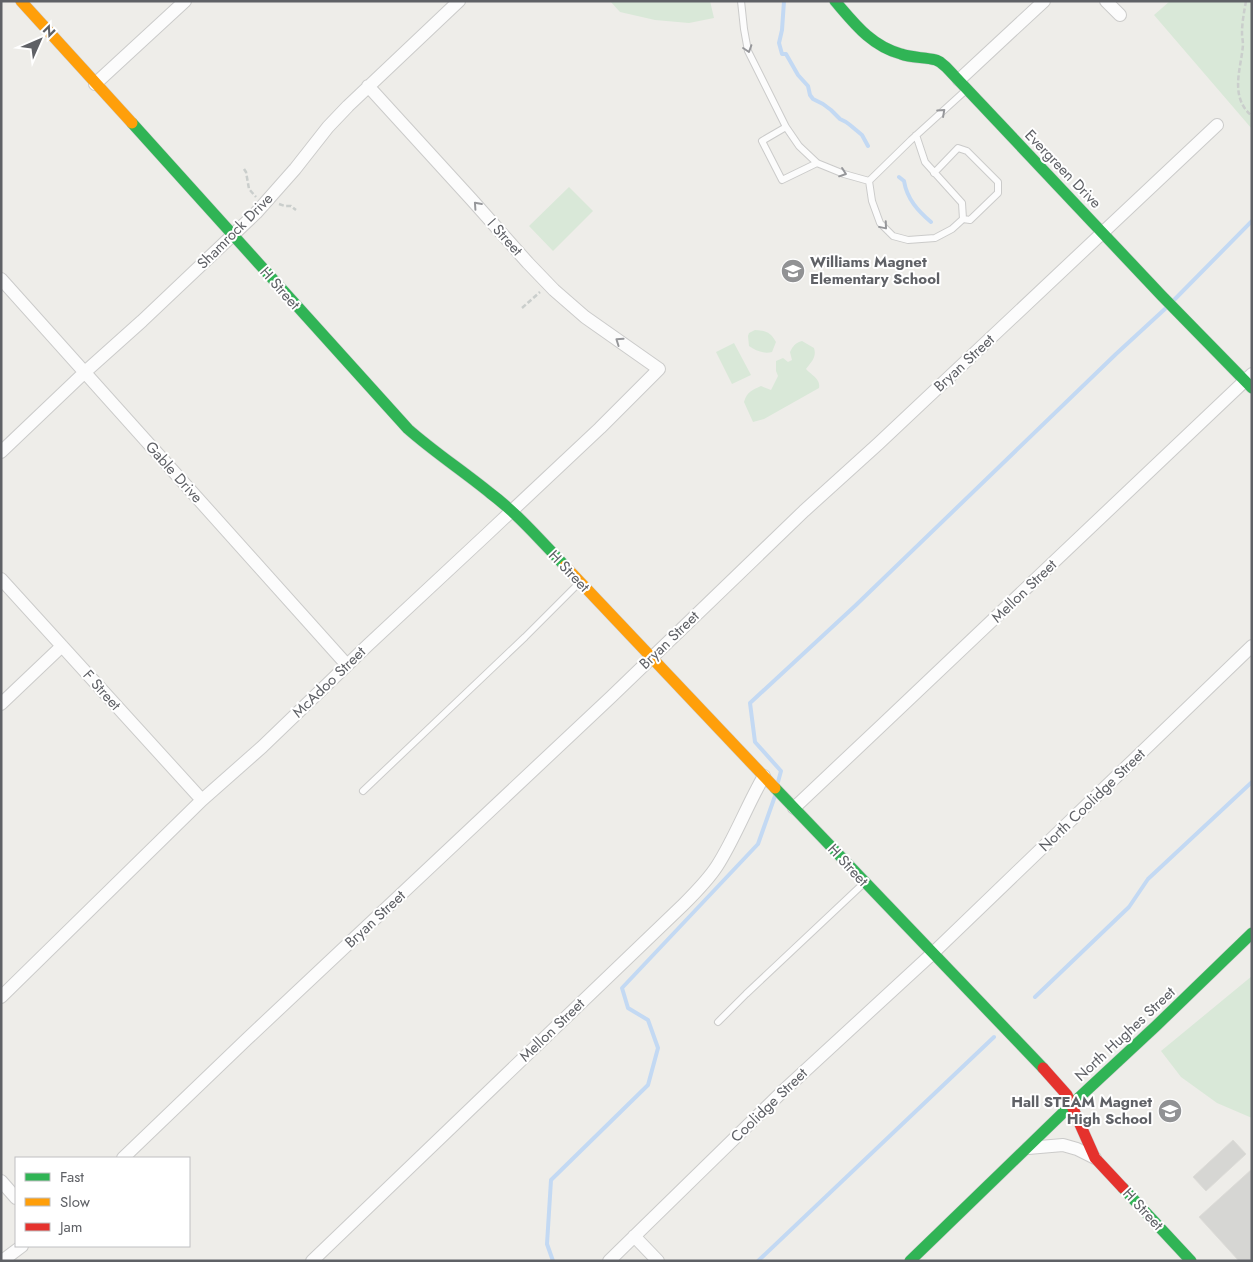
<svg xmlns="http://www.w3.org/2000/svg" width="1253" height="1262" viewBox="0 0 1253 1262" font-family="Jost,sans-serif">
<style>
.green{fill:#d9e8d8}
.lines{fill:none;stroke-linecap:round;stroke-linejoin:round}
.stream{stroke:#c3d9f3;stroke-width:4}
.building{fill:#d6d6d3;stroke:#dddcd8}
.lane-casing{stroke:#cbcbca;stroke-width:8}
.street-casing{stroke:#cbcbca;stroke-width:14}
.fast-casing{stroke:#c9c9ca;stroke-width:12}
.slow-casing{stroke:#c9c9ca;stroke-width:12}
.jam-casing{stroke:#c9c9ca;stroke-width:12}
.path{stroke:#cacecc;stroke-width:2.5;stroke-dasharray:5 2.5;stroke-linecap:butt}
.lane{stroke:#fcfcfc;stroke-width:6}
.street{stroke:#fcfcfc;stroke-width:12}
.fast{stroke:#30b455;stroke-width:11}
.slow{stroke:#ff9f0a;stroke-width:11}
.jam{stroke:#e5322d;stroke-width:11}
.oneway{stroke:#96979a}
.labels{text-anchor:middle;stroke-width:4;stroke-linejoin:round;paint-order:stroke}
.street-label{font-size:15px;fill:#5f6166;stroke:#fff}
.poi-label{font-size:15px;font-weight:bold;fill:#5f6166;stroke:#fff;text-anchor:start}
</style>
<rect width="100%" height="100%" fill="#eeede9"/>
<path class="green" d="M610,1h100l4,17 -25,5 -34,-3 -35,-8z
M1170,1h82v128l-98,-114z
M569,187l24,24 -40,40 -24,-25z
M755,330c12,1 15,2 21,12l-4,10c-8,2 -16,-1 -23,-6l-1,-10 1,-3z
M802,341l12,7c3,9 -3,14 -8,21 5,6 15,10 13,19l-55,31 -11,3 -9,-20c3,-10 8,-12 17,-16l10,4 7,-14 -2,-5v-10l7,-3 5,4 4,-2 -2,-8c3,-6 5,-9 12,-11z
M734,343l17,32 -19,9 -16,-32z
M1252,976v142l-35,-15 -36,-26 -20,-26z"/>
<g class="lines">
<path class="stream" d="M784,1l-2,29 -3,13 3,11h4l12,21 10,11 2,9 3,4 10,5 8,6 9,9 6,3 4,3 12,10 6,11
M899,177l5,4c3,18 14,30 27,41
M1174,300l78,-79
M778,782l3,-11 -26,-29 -5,-39 106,-98 260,-251 50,-46
M1035,997l94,-90 19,-28 104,-97
M553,1261l-6,-17 4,-64 97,-95 10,-37 -10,-28 -20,-12 -6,-20 136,-144 17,-48
M758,1261l236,-224"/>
</g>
<path class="building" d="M1233,1140l13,14 -40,37 -13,-14z
M1252,1169v92h-13l-40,-44z"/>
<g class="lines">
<g class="lane-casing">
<path id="lane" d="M741,1l3,28 4,22 38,76 13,19 18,17 27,11 25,7
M786,127l-24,14 20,39 35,-17
M934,173l24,-25 9,3 31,31v11l-28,27 -7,-1
M869,181l3,20 8,22 13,13 15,4 27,-2 17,-9 11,-10 -1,-16 -37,-41 -9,-27
M869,181l42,-41 54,-49
M363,791l162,-154 53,-53
M718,1022l28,-28 118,-111"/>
</g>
<g class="street-casing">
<path id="street" d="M1106,1l14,14
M959,80l85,-79
M95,84l90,-83
M1,279l346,386
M1,452l84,-80 57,-51 114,-108 39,-44 33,-42 20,-21 111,-105
M1,579l201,221
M1,704l61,-58
M794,808l89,-84 369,-350
M1,997l201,-197 60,-53 106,-102 117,-109 115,-108 59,-59 -74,-52 -31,-27 -26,-27 -56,-63 -104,-114
M1028,1148l35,-3 14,4 18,9
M123,1158l124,-119 364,-342 193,-186 74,-67 339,-319
M1,1181l15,17
M634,1236l24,25
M2,1261l20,-15
M312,1261l372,-357c12,-12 24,-24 33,-38 18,-28 30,-61 47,-90
M609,1261l173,-169 151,-139 319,-307"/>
</g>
<g class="fast-casing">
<path id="fast" d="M835,1c19,22 36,45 66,53 11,4 23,3 35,6l4,2 6,5 216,229 90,92
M132,123l276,306c26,23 55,42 82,64 28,21 51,48 75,73
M775,788l268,280
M1123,1188l68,73
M910,1261l161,-156 86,-80 95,-92"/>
</g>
<g class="slow-casing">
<path id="slow" d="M21,1l111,122
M565,566l210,222"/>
</g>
<g class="jam-casing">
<path id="jam" d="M1043,1068l24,27 28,63 28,30"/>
</g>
<path class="path" d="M1246,1c-2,11 -4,22 -4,32 0,4 1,8 1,12 -2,24 -14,52 9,71
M244,169l2,3 3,17 7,8
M279,204l6,2h6l5,4
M522,308l18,-16"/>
<use href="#lane" class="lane"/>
<use href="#street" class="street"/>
<use href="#fast" class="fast"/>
<use href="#slow" class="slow"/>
<use href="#jam" class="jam"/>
</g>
<defs><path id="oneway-chevron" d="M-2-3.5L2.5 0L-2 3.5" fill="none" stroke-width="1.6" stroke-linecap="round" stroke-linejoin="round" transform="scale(1.25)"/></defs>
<g class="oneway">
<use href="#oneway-chevron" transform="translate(748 49) rotate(72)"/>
<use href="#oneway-chevron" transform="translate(942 112) rotate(-42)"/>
<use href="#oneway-chevron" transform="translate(843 173) rotate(19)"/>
<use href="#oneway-chevron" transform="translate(477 205) rotate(-132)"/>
<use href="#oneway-chevron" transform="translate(884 226) rotate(50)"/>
<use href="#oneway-chevron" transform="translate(619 341) rotate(-145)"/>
</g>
<defs>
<g id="school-disc" transform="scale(1.25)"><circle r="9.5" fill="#919294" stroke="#fff"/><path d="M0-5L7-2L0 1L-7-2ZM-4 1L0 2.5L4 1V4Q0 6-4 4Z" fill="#fff"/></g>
</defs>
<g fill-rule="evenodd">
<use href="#school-disc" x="793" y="271"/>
<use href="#school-disc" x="1170" y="1111"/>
</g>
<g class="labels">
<g class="street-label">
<text transform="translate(1063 169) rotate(46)" y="5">Evergreen Drive</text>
<text transform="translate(235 231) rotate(-45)" y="5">Shamrock Drive</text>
<text transform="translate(505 237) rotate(48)" y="5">I Street</text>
<text transform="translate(280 288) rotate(48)" y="5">H Street</text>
<text transform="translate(964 363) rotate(-43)" y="5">Bryan Street</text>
<text transform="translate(174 472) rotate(48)" y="5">Gable Drive</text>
<text transform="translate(569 571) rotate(46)" y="5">H Street</text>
<text transform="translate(1024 591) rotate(-44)" y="5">Mellon Street</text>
<text transform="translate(669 640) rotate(-44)" y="5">Bryan Street</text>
<text transform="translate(329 682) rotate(-44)" y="5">McAdoo Street</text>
<text transform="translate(102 690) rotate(48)" y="5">F Street</text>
<text transform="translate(1092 800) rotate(-44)" y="5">North Coolidge Street</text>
<text transform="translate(848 865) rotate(47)" y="5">H Street</text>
<text transform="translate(375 919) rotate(-43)" y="5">Bryan Street</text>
<text transform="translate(552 1030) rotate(-44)" y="5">Mellon Street</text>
<text transform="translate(1125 1034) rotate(-43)" y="5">North Hughes Street</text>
<text transform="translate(769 1105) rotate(-44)" y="5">Coolidge Street</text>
<text transform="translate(1143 1209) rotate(47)" y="5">H Street</text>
</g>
<g class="poi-label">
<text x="810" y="267">Williams Magnet<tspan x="810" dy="17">Elementary School</tspan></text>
<text x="1152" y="1107" text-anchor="end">Hall STEAM Magnet<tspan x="1152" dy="17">High School</tspan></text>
</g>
</g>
<rect width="1253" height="1262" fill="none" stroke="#5f6166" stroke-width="5"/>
<rect x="15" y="1157" width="175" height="90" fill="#ffffff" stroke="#bfc0c2"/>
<rect x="25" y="1173" width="25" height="8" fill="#30b455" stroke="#bfc0c2"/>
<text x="60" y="1182" font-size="15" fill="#5f6166">Fast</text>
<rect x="25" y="1198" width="25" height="8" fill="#ff9f0a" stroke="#bfc0c2"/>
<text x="60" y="1207" font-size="15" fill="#5f6166">Slow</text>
<rect x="25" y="1223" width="25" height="8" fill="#e5322d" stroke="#bfc0c2"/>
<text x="60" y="1232" font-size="15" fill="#5f6166">Jam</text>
<g transform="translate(40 40) rotate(45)" stroke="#ffffff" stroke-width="4" paint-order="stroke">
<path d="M0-4L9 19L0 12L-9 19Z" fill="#5f6166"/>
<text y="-8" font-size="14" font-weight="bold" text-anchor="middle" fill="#5f6166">N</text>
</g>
</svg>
